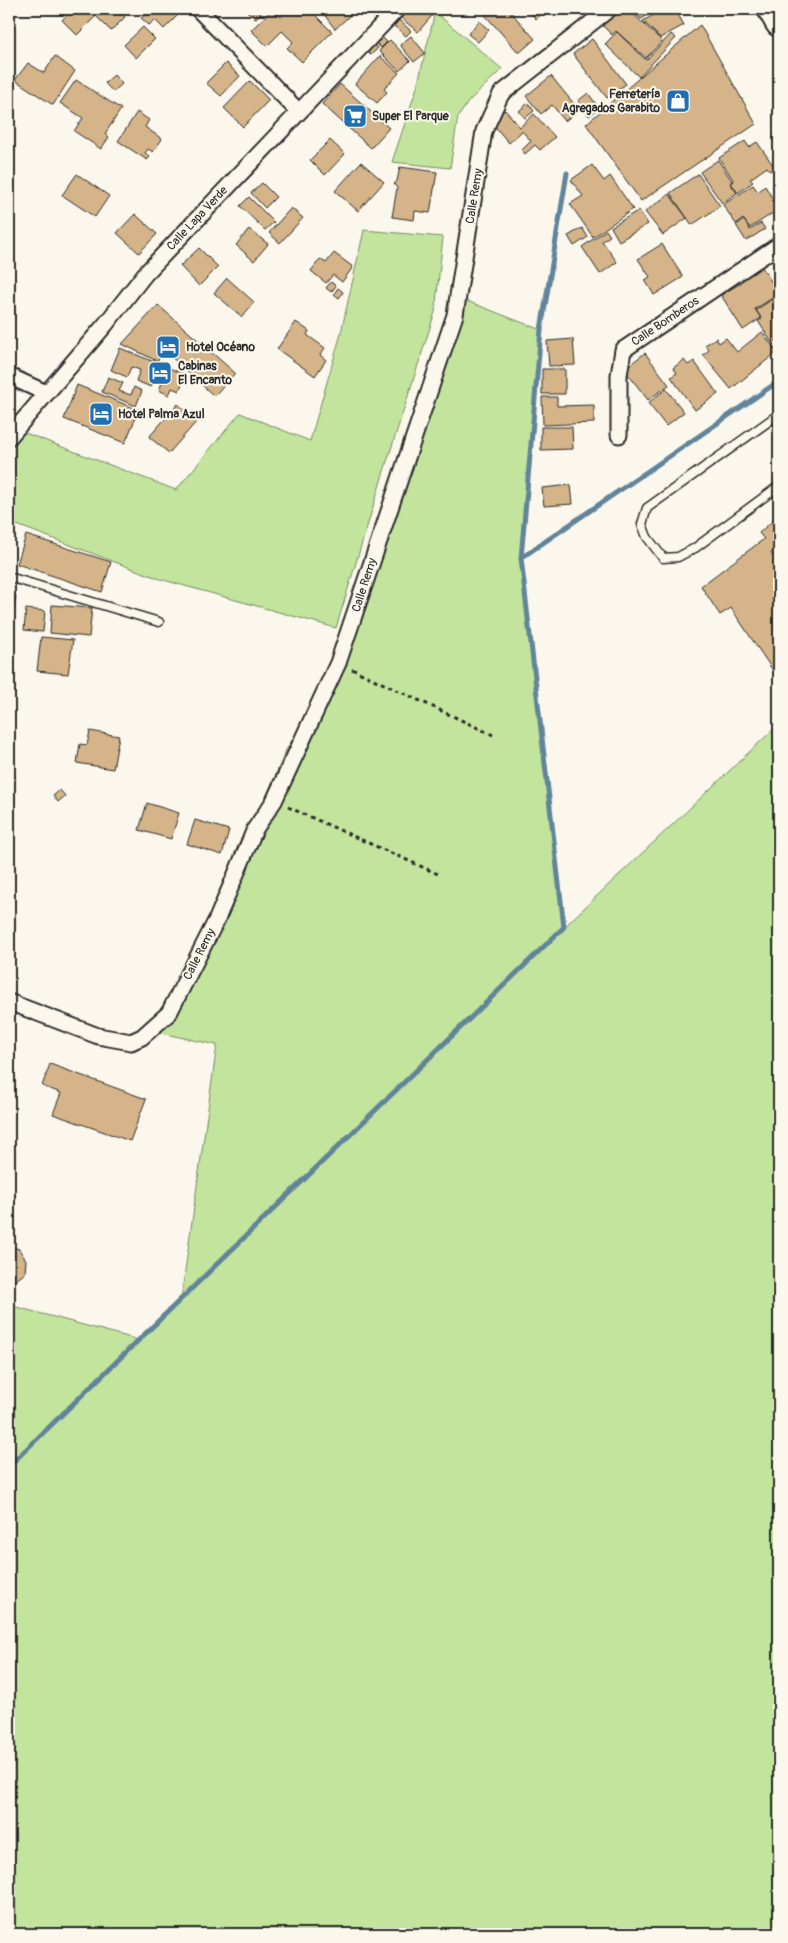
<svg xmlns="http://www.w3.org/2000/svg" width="788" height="1943" viewBox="0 0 788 1943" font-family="Pangolin,sans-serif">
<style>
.green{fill:#c2e49d;stroke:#768864}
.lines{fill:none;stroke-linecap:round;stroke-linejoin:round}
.stream{stroke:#61849a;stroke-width:5}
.building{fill:#d4b488;stroke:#2b2b2b}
.lane-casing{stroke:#2b2b2b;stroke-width:11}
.street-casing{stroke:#2b2b2b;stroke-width:19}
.highway-casing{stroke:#2b2b2b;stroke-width:30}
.path{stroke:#2b2b2b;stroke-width:3;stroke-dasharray:4 4;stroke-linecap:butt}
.lane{stroke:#fbf7ec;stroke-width:8}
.street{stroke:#fbf7ec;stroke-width:15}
.highway{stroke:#fbf7ec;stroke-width:26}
.labels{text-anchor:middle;stroke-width:4;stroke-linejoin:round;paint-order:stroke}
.poi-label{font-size:12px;font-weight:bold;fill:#2b2b2b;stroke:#fbf7ec;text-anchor:start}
.street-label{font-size:12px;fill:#2b2b2b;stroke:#fbf7ec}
</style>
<rect width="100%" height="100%" fill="#fbf7ec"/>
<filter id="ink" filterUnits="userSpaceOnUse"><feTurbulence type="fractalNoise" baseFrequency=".02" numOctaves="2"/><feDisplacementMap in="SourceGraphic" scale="10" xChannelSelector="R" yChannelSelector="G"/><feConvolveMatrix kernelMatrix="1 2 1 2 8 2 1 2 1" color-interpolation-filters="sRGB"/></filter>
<g filter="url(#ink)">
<path class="green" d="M435,12l67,57 -33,32 -11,16 -8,51 -58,-6 25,-75z
M364,230l79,7 -8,75 -51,159 -48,157 -176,-49 -151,-57v-77l11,-14 156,59 64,-77 70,28 30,-104z
M457,297l84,33 -20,228 43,369 215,-203v1210h-770v-629l130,35 42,-41 36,-254 -57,-12 64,-137 62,-146 49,-79z"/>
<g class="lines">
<path class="stream" d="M521,558l258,-177
M9,1466l555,-539 -43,-369 20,-228 26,-157"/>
</g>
<path class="building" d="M73,9h44l8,8 -14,14 -15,-15 -19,19 -15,-15z
M151,9h19l7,7 -13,13 -9,-9 -6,5 -8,-7z
M245,9h20l-10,10z
M273,9l8,8 8,-8h20l23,23 -30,30 -15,-14 6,-6 -11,-11 -15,15 -16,-16z
M320,9h37l-22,20z
M409,9h23l3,3 -17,20 -17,-14z
M491,9h17l27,30 -16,14 -34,-38z
M527,9h21l-12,10z
M612,9h16l34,32 -16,17 -30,-27 -4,4 -13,-13z
M630,9h29l-18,10z
M664,9h11l9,16 -24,13 -17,-17z
M399,20l12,11 -5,5 -12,-10z
M479,21l10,9 -11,12 -10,-8z
M700,25l56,99 -115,77 -55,-77z
M143,27l12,12 -19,19 -12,-13z
M617,32l29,28 25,-26 5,4 -37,39 -34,-33z
M381,36l6,6 -6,6 -6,-6z
M411,36l14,17 -11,9 -14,-17z
M592,39l34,45 -19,14 -34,-44z
M390,40l20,21 -11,10 -20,-20z
M373,44l5,4 -7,7 -5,-4z
M55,56l20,15 -22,34 -38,-25 13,-17 16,10z
M380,56l19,17 -15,16 3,3 -10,11 -22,-19z
M226,63l14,13 -19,20 -15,-13z
M114,75l8,9 -9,8 -8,-9z
M551,76l28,34 -14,11 -13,-16 -11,9 -15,-18z
M76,80l45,29 -16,25 4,3 -8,12 -27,-18 9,-13 -23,-15z
M250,81l19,19 -26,27 -19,-19z
M340,84l49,44 -18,20 -49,-44z
M588,93l11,15 -10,8 -11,-15z
M528,103l6,8 -9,7 -6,-7z
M505,110l15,17 14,-13 21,23 -15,13 -5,-5 -10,9 -3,-4 9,-9 -9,-10 -13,12 -18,-21z
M137,112l12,8 -4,7 17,12 -9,13 -5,-3 -3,4 5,4 -3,3 -29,-19z
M330,140l15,14 -20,21 -15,-15z
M745,141l4,6 8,-5 18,26 -5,3 -3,-4 -17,12 3,3 -15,11 -7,-10 3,-2 -15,-23z
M718,160l14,21 -2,2 7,10 -15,10 -22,-31z
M361,162l23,20 -26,29 -23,-20z
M592,165l12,16 6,-5 23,33 -40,28 -23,-33 13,-8 -12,-16z
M400,167l37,5 -7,41 -15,-2 -1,9 -22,-3 5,-29 -3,-4 3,-3z
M77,174l32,22 -14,21 -33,-22z
M698,174l22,32 -28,19 -22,-32z
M262,183l14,14 -11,11 -14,-15z
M753,185l5,7 7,-6 14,23 -29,19 -7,-9 -7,5 -13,-19z
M669,194l18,24 -24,17 -18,-23z
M249,197l25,25 -9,8 -25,-24z
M291,208l12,10 -23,25 -11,-10z
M639,210l9,14 -29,17 -8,-14z
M135,214l22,20 -18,19 -22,-20z
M744,220l6,10 11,-7 4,6 -19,12 -10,-16z
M582,228l6,9 -14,9 -6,-10z
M249,229l19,15 -14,17 -18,-16z
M606,230l4,6 -8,5 15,21 -17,12 -18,-27z
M662,244l21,33 -29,18 -9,-15 5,-3 -12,-18z
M199,248l19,19 -19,19 -19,-20z
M334,253l19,14 -11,15 -9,-7 -7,8 -15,-12 9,-12 6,4z
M760,264l19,30 -24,15 6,9 -18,12 -22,-35 20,-12 -3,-5z
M227,278l27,24 -12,15 -28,-24z
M331,282l5,4 -5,6 -5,-4z
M338,288l5,4 -4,6 -5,-4z
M777,296l2,4v39l-7,4 -14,-22 4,-2 -6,-9z
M158,305l77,68 -21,23 -49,-45 -8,10 -35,-17z
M296,322l13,9 -2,4 18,13 -5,7 6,5 -11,16 -38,-27z
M762,332l15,20 -46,37 -28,-34 6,-5 -4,-5 11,-7 3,5 7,-5 11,14z
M573,339l2,26 -26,1 -2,-25z
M120,348l66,27 -7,16 -7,-3 -3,7 -10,-5 5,-12 -8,-3 -5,12 -15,-6 4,-11 -9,-3 -4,10 -16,-7z
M645,353l24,32 -21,15 -24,-31z
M684,360l4,5 6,-4 24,33 -23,16 -24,-33 6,-4 -4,-5z
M542,369h23v25h-23z
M108,377l15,6 -4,8 12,4 3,-8 8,4 -6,15 -34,-14z
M77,385l62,25 -14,33 -61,-24z
M666,389l18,23 -18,14 -18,-23z
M542,397h15v9l37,-1v18l-51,2z
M178,404l19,17 -28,32 -20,-16z
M541,427h31l1,22 -32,1z
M571,485l2,19 -29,2 -2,-18z
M779,515v32l-8,6 8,13v107l-3,2 -45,-67 -11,7 -19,-29 63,-47 -5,-6z
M9,525l7,2 -7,18z
M26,535l85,27 -9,30 -85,-28z
M9,595l7,1 -5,32h-2z
M52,605l40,3 -3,29 -39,-4z
M26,609l19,2 -2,21 -19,-2z
M41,637l32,3 -5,34 -31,-3z
M90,731l29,5 -6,33 -36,-6 3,-19 7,1z
M60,790l5,6 -7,6 -5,-6z
M147,803l32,10 -8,26 -32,-9z
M195,820l34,10 -7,25 -35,-11z
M50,1064l96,35 -16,42 -77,-27 8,-21 -19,-7z
M9,1246l10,3 7,11 -1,13 -10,8h-6z"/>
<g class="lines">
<g class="lane-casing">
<path id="lane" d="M779,486l-84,62 -17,9 -15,1 -16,-21 -5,-13 5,-16 132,-94
M9,577l150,45"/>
</g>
<g class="street-casing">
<path id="street" d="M198,9l100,102
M9,376l37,17
M619,435v-60l4,-25 156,-105
M9,437l96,-112 40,-51 252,-265
M9,1002l89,34 33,6 11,-5 27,-24 48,-94 38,-90 19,-28 64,-138 117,-348 29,-184 17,-37 108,-85"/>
</g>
<g class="highway-casing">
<path id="highway" d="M771,9l8,14"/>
</g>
<path class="path" d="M352,669l141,66
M288,807l150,67"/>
<use href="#lane" class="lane"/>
<use href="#street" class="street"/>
<use href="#highway" class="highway"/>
</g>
</g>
<defs>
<g id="shop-square" transform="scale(1.25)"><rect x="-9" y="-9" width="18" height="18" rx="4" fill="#1f6fb2" stroke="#fbf7ec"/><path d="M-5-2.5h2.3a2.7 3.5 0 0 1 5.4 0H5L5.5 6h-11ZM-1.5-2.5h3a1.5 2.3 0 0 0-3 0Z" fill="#fff"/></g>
<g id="supermarket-square" transform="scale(1.25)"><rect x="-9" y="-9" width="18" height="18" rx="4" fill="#1f6fb2" stroke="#fbf7ec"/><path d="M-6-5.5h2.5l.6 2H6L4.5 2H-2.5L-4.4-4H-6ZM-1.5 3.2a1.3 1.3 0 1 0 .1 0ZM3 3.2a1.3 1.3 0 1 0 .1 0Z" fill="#fff"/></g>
<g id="hotel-square" transform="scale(1.25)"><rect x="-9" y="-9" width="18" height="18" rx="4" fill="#1f6fb2" stroke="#fbf7ec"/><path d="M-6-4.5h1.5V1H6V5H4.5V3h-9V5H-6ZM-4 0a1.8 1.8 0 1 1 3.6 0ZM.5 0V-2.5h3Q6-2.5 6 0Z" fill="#fff"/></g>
</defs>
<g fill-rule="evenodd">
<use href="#shop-square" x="678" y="101"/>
<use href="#supermarket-square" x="355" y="116"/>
<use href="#hotel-square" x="168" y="347"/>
<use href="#hotel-square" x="160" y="373"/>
<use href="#hotel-square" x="101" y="414"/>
</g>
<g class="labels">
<g class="poi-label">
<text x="660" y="98" text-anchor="end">Ferretería<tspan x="660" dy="14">Agregados Garabito</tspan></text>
<text x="372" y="120">Super El Parque</text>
<text x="186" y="351">Hotel Océano</text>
<text x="178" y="370">Cabinas<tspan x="178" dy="14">El Encanto</tspan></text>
<text x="118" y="418">Hotel Palma Azul</text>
</g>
<g class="street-label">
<text transform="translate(474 196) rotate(-81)" y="4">Calle Remy</text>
<text transform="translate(197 218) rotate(-47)" y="4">Calle Lapa Verde</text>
<text transform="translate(665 321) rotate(-34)" y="4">Calle Bomberos</text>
<text transform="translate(364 585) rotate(-72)" y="4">Calle Remy</text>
<text transform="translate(199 954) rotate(-63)" y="4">Calle Remy</text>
</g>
</g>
<rect width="788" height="1943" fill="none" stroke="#fbf7ec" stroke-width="30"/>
<rect x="15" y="15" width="758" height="1913" fill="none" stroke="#2b2b2b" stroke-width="2" filter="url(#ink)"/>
</svg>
